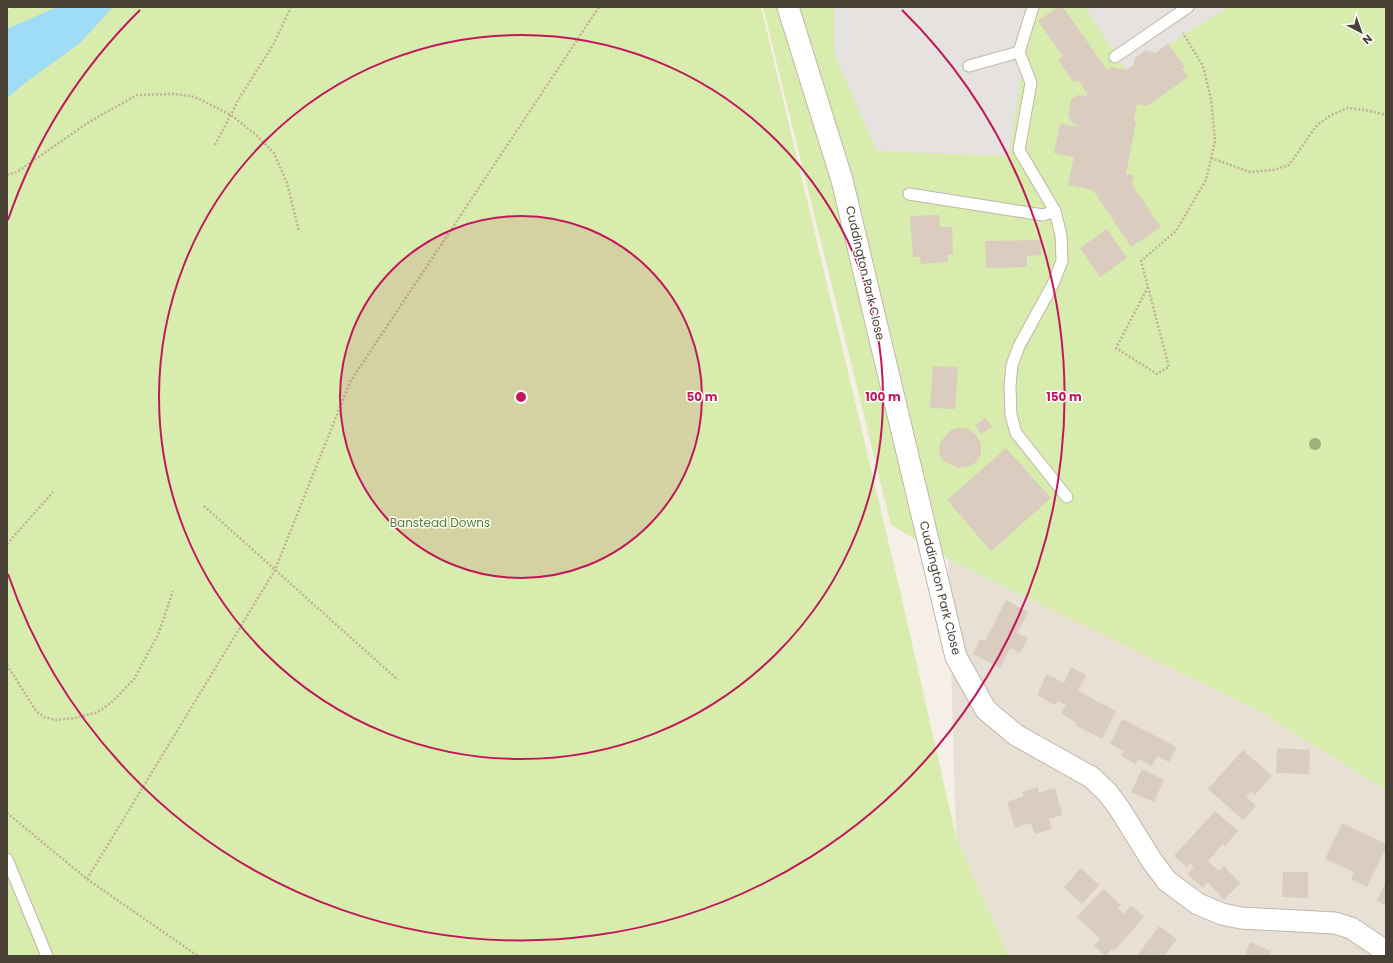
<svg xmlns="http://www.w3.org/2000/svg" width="1393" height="963" viewBox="0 0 1393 963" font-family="Poppins,sans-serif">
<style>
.residential{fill:#e9e0d5}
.green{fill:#d7ecad}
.parking{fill:#e6e2df}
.water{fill:#9fddf6}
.building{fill:#daccbf}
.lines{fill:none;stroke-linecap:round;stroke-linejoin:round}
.lane-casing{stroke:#c1b6a9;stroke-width:13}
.street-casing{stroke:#c1b6a9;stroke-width:23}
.path{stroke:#c4b099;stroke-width:2.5;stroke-dasharray:2 2;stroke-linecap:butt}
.lane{stroke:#fff;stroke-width:11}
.street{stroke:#fff;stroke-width:21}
.tree{fill:#9bb17c}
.ring{fill:none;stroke:#c2185b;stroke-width:2}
.labels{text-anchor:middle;stroke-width:3;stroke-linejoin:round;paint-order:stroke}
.street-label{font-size:12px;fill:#483f35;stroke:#fff}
.park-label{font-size:12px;fill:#517f24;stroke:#fff}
.centre{fill:#c2185b;stroke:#fff;stroke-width:2}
.ring-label{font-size:12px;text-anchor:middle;font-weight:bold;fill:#c2185b;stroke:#fff;stroke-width:3;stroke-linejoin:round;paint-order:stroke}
</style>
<rect width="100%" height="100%" fill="#f5efe7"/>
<path class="residential" d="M948,559l314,154 124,77v166h-377l-53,-119z"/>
<path class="green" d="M13,7h748l140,588 55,242 53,119h-1002v-946z
M763,7h623v783l-124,-77 -314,-154 -57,-34z"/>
<path class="parking" d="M834,7h198l-23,149 -132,-5 -43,-98z
M1085,7h144l-74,46 -9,-3 -11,8 -2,8 -7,4z"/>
<path class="water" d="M57,7h56l-33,36 -55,40 -18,15v-69z"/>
<path class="building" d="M1058,7h5l44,63 6,-3 13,3 7,-4 2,-8 11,-8 9,3 13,-9 17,23 -3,2 6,8 -41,29 -10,-2 -3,17 2,1 -10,52 8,1 -2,9 29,43 -30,20 -38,-57 -25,-5 6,-28 -20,-4 6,-29 18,3 1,-2 -7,-2 -4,-8 3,-15 7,-5 9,1v-3l-9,-13 -5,2 -15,-22 5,-4 -25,-35z
M939,215l1,12h12l1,28h-5v7l-27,2 -1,-7h-7l-3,-41z
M1107,229l20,29 -27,19 -20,-29z
M1041,240v15l-14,1v11l-41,1 -1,-27z
M933,366l25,1 -3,42 -25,-1z
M986,418l6,9 -11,7 -6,-9z
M959,428h7l9,6 6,9v11l-6,9 -5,3 -11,2 -5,-2 -10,-5 -4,-5 -1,-6 1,-7 5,-7 6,-6z
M1006,448l45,50 -60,53 -44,-51z
M1006,600l22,12 -11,21 11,5 -8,15 -10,-5 -10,20 -27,-14 7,-15 5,2z
M1071,667l15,8 -8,16 38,20 -14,28 -27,-14 1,-3 -15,-8 5,-9 -8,-4 -3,4 -18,-10 10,-21 17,9z
M1122,719l55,28 -8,15 -12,-6 -5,10 -13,-7 -3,5 -15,-8 3,-5 -14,-7z
M1277,748l33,2 -1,24 -33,-1z
M1243,750l29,26 -17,19 -4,-3 -5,5 10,9 -13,14 -35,-31z
M1142,769l22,11 -10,22 -23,-10z
M1038,787l1,6 16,-5 7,27 -13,4 3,10 -17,5 -4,-11 -16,5 -8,-26 17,-6 -2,-4z
M1215,811l23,20 -13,15 -2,-2 -15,17 11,10 5,-5 16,17 -16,17 -16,-18 -5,6 -16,-14 7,-7 -5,-4 -2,4 -13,-11z
M1342,823l44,21v4l-19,39 -16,-8 3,-7 -29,-13z
M1081,868l18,17 -17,19 -18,-17z
M1283,872h25v26l-26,-1z
M1386,882v24l-9,-5z
M1103,889l18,16 -3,4 6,5 7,-9 13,12 -30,34 -2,-2 -6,7 -12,-10 6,-7 -23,-22z
M1159,926l18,13 -13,17h-27z
M1250,942l21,9 -2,5h-24z"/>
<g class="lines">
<g class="lane-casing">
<path id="lane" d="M1019,52l12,31 -12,67 36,61 6,24 1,26 -9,23 -34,62 -7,19 -2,21 1,29 5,18 51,64
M1115,57l73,-50
M969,66l50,-14 14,-45
M909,194l134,21 12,-4
M7,859l40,97"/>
</g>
<g class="street-casing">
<path id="street" d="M788,7l54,173 114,477 30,53 30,25 75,42 16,15 12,16 33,53 15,20 31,23 24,10 19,4 94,5 16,5 27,18 8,8"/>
</g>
<path class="path" d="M215,145l25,-48 33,-52 18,-38
M1211,158l39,14 23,-2 16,-5 28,-40 14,-10 17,-7 17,2 21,5
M7,175l10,-3 72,-50 48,-27 38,-1 20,3 36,18 24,19 19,19 13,30 12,48
M1148,287l-32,61 41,26 12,-7 -28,-106 35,-30 30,-51 9,-39 -4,-42 -8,-33 -20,-33
M204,506l194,174
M7,544l46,-52
M7,665l29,46 8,6 12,3 19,-2 23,-6 15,-11 21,-22 24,-44 15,-44
M7,813l80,66 111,77
M87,879l188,-309 75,-188 249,-375"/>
<use href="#lane" class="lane"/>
<use href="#street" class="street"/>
</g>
<circle class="tree" cx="1315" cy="444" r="6"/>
<circle cx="521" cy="397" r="181" fill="#c2185b" fill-opacity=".12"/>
<g class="ring">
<circle cx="521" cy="397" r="181"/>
<circle cx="521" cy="397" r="362"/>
<path d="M8 220A543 543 0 0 1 140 10M902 10A543 543 0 1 1 8 574"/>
</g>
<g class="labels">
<g class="street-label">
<text transform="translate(865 273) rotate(77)" y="4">Cuddington Park Close</text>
<text transform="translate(940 588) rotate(76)" y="4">Cuddington Park Close</text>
</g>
<g class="park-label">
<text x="440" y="527">Banstead Downs</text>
</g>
</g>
<circle cx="521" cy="397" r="6" class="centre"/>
<g class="ring-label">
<text x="702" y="401">50 m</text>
<text x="883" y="401">100 m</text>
<text x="1064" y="401">150 m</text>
</g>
<rect width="1393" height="963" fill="none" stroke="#483f35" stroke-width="16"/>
<g transform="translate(1361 32) rotate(139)" stroke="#ffffff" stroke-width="3" paint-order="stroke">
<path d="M0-3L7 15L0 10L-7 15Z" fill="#483f35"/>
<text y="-6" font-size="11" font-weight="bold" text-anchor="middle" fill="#483f35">N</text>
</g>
</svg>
